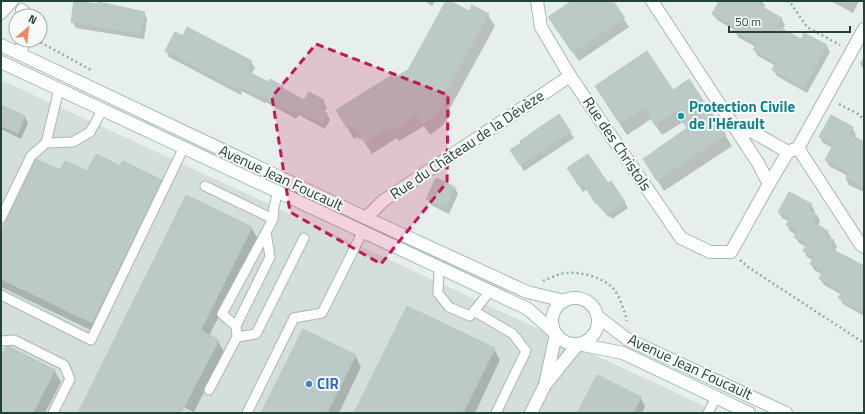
<svg xmlns="http://www.w3.org/2000/svg" width="865" height="414" viewBox="0 0 865 414" font-family="'Titillium Web',sans-serif">
<style>
.built{fill:#d4dfda}
.shadow{fill:#0003}
.building{fill:#bbcac4;stroke:#b8c9c2}
.lines{fill:none;stroke-linecap:round;stroke-linejoin:round}
.service-casing{stroke:#a8b8b2;stroke-width:11}
.minor-casing{stroke:#a8b8b2;stroke-width:14}
.secondary-casing{stroke:#a4bbb3;stroke-width:14}
.path{stroke:#86b3a5;stroke-width:2.5;stroke-dasharray:2 3;stroke-linecap:butt}
.service{stroke:#fff;stroke-width:9}
.minor{stroke:#fff;stroke-width:12}
.secondary{stroke:#fff;stroke-width:12}
.marked{fill:#c2185b;fill-opacity:0.2;stroke:#c2185b;stroke-width:3;stroke-dasharray:8 5;stroke-linejoin:round}
.culture-dot{fill:#0f9aa8;stroke:#f7fbf9;stroke-width:1.5}
.shop-dot{fill:#3f7fe0;stroke:#f7fbf9;stroke-width:1.5}
.labels{text-anchor:middle;stroke-width:4;stroke-linejoin:round;paint-order:stroke}
.culture-label{font-size:15px;font-weight:bold;fill:#0d838f;stroke:#f7fbf9;text-anchor:start}
.street-label{font-size:15px;fill:#24423a;stroke:#f7fbf9}
.shop-label{font-size:15px;font-weight:bold;fill:#366cbe;stroke:#f7fbf9;text-anchor:start}
</style>
<rect width="100%" height="100%" fill="#e6efeb"/>
<path class="built" d="M1,80l663,307 53,26h-716z"/>
<path class="shadow" d="M425,1h10l-3,5z
M447,1l22,12 19,2 7,11 -46,84 2,3 -9,13 -12,9 -6,-9 -25,15 -2,-3 -25,16 -10,-16 -2,2 -2,-3 -4,2 -17,-29 57,-30 14,-9z
M574,1h38l17,26 -50,34 -24,-35z
M715,1h47l3,5 -2,3 18,9 4,7 -3,5 19,10 4,-6 22,12 3,6 -23,41 -30,-17 -4,-6 3,-4 -18,-10 -4,-6 2,-3 -18,-10 -3,-7 -18,-10 -4,-6 6,-11z
M831,1h28l-6,12z
M144,13l3,6 -3,20 -68,-11 -4,-7z
M183,37l68,25 4,6 -4,6 17,9 2,-3 13,7 2,4 20,11 18,-1 4,6 -3,5 3,2 3,6 -5,9 -26,-14 -3,4 -30,-17 -1,1 -23,-12 -1,4 -72,-38 -3,-6z
M864,56v14l-4,-6z
M672,91l53,44 7,11 -68,45 -20,-32 44,-31 -5,-6 -21,13 -11,-16 -24,16 -24,-37z
M1,106l24,11 3,6 -7,16 -20,-10z
M852,128l4,6 -2,4 10,5v49l-15,-7 -3,-6 2,-3 -19,-10 -3,-6 7,-12 -10,-5 -3,-6z
M570,132l4,6 -50,33 -9,-14z
M121,167l40,14 6,11 -68,142 -98,-47v-54l59,-62 28,2z
M572,174l36,11 3,-3 17,26 -16,11 -2,-3 -2,1 -6,-8h-1l-14,-20 -4,3z
M437,180l18,8 3,6 -9,20 -18,-9 -3,-6z
M811,205l4,6 -2,3 4,1 3,6 -2,5 9,5 4,6 -1,2 4,2 3,6 -3,5 30,16v48l-21,-12 -3,-6 2,-3 -18,-10 -4,-6 3,-4 -9,-5 -3,-6 2,-4 -6,-3 -3,-6 2,-4 -7,-4 -4,-6 1,-2 -6,-4 -3,-6 2,-4 -7,-3 -3,-6z
M251,227l7,12 -49,97 9,5 6,11 -30,60 -13,-6 -4,7h-98z
M494,349l6,11 -25,53h-120z
M355,355l6,12 -22,46h-77z
M1,360l53,10 7,12 -16,31h-44z
M640,397l5,9 -3,7h-64z"/>
<path class="building" d="M74,1l24,3v-2l47,10 -4,22 -70,-12z
M446,1h4l19,10 3,-6 17,9 -47,85 3,2 -4,8 -5,6 -14,9 -5,-9 -25,16 -2,-3 -25,15 -10,-15 -2,1 -2,-3 -4,2 -11,-18 56,-35 2,3 14,-8z
M572,1h41l12,17 -52,35 -25,-36z
M719,1h42l-2,4 23,13 -5,8 24,13 3,-6 23,12 -23,43 -32,-18 4,-7 -23,-13 3,-6 -23,-13 2,-4 -23,-13z
M187,27l65,34 -5,10 21,11 2,-3 13,7 -1,2 22,12 5,-8 15,8 -4,9 7,4 -5,10 -27,-14 -2,4 -31,-17 -1,2 -22,-12 -2,3 -72,-38 10,-19 8,4z
M647,51l26,39 16,-11 37,56 -69,46 -14,-22 44,-31 -11,-17 -21,14 -11,-17 -24,16 -25,-38z
M1,105l24,11 -7,17 -17,-7z
M559,114l12,18 -51,33 -10,-15 11,-7 -1,-2z
M831,115l22,12 -4,7 15,8v45l-18,-10 2,-5 -23,-12 8,-15 -14,-8z
M96,154l24,12 3,-5 39,19 -70,143 -91,-44v-48l35,-72 24,11 5,-9 22,10z
M588,154l20,29 3,-2 14,21 -17,12 -2,-4 -2,2 -6,-9 -2,1 -13,-20 -4,2 -12,-18z
M436,178l19,9 -9,21 -20,-9z
M789,192l23,12 -3,6 8,5 -4,7 15,9 -3,5 9,4 -4,8 34,18v47l-26,-15 4,-6 -23,-13 4,-8 -13,-7 3,-7 -10,-6 4,-7 -13,-7 3,-6 -11,-6 4,-7 -12,-6z
M186,195l66,32 -51,103 18,10 -38,73h-103z
M407,306l88,42 -32,65h-109z
M303,329l53,26 -29,58h-66z
M8,346l47,24 -22,43h-32v-56l5,-10z
M597,375l44,22 -8,16h-56z"/>
<g class="lines">
<g class="service-casing">
<path id="service" d="M46,143l27,-1 17,-10 13,-23
M205,186l68,33
M1,218l30,-62 15,-13 13,-54
M439,267l-1,26 11,14 21,9 20,-25
M1,295l90,45 93,-193
M474,311l39,23 13,17 -30,62
M236,326l34,-69 -4,-25
M237,337l19,-3 48,-96
M1,341l13,-1 50,25 6,14 -17,34
M209,390l28,-53 -1,-11 -14,-12 51,-95 1,-12 4,-16
M247,413l47,-95 28,-5 41,-82
M708,413l8,-16"/>
</g>
<g class="minor-casing">
<path id="minor" d="M537,1l4,26 29,49 111,162 29,14h21l38,-68 -11,-21 -106,-162
M22,10l5,6
M1,13l11,-12
M864,29l-66,119 63,97 3,2
M21,54l2,-14
M737,131l16,1 35,20
M769,184l19,-32 7,-3
M366,218l17,-17 187,-125
M556,334l-11,51 33,-41
M531,413l14,-28"/>
</g>
<g class="secondary-casing">
<path id="secondary" d="M1,45l365,173 161,74 38,9
M1,62l527,247 28,25
M552 321a23 23 0 1 1 46 0a23 23 0 1 1-46 0Z
M597,316l30,23 159,74
M578,344l45,9 126,60"/>
</g>
<path class="path" d="M787,1l3,1 17,25 33,18
M36,40l57,31
M839,104l21,11 4,6
M740,260l8,7 116,76
M543,281c5,-2 11,-5 17,-7 16,-4 40,2 52,13 8,9 12,23 15,34"/>
<use href="#service" class="service"/>
<use href="#minor" class="minor"/>
<use href="#secondary" class="secondary"/>
</g>
<path class="marked" d="M316,44l132,51 -1,87 -66,82 -91,-52 -18,-115z"/>
<circle class="culture-dot" cx="681" cy="116" r="4"/>
<circle class="shop-dot" cx="309" cy="384" r="4"/>
<g class="labels">
<g class="culture-label">
<text x="689" y="112">Protection Civile<tspan x="689" dy="17">de l'Hérault</tspan></text>
</g>
<g class="street-label">
<text transform="translate(617 144) rotate(56)" y="5">Rue des Christols</text>
<text transform="translate(467 145) rotate(-34)" y="5">Rue du Château de la Dévèze</text>
<text transform="translate(281 178) rotate(25)" y="5">Avenue Jean Foucault</text>
<text transform="translate(690 367) rotate(25)" y="5">Avenue Jean Foucault</text>
</g>
<g class="shop-label">
<text x="317" y="389">CIR</text>
</g>
</g>
<rect width="865" height="414" fill="none" stroke="#24423a" stroke-width="4"/>
<g transform="translate(28 28) rotate(28)"><circle r="19" fill="#f7fbf9" stroke="#a3b1ad"/>
<path d="M0-3L7 15L0 10L-7 15Z" fill="#f4845f"/>
<text y="-6" font-size="11" font-weight="bold" text-anchor="middle" fill="#24423a">N</text>
</g>
<path d="M729 26v6h121v-6" fill="none" stroke="#24423a" stroke-width="2"/>
<text x="735" y="26" font-size="12" fill="#24423a" stroke="#f7fbf9" stroke-width="3" paint-order="stroke">50 m</text>
</svg>
